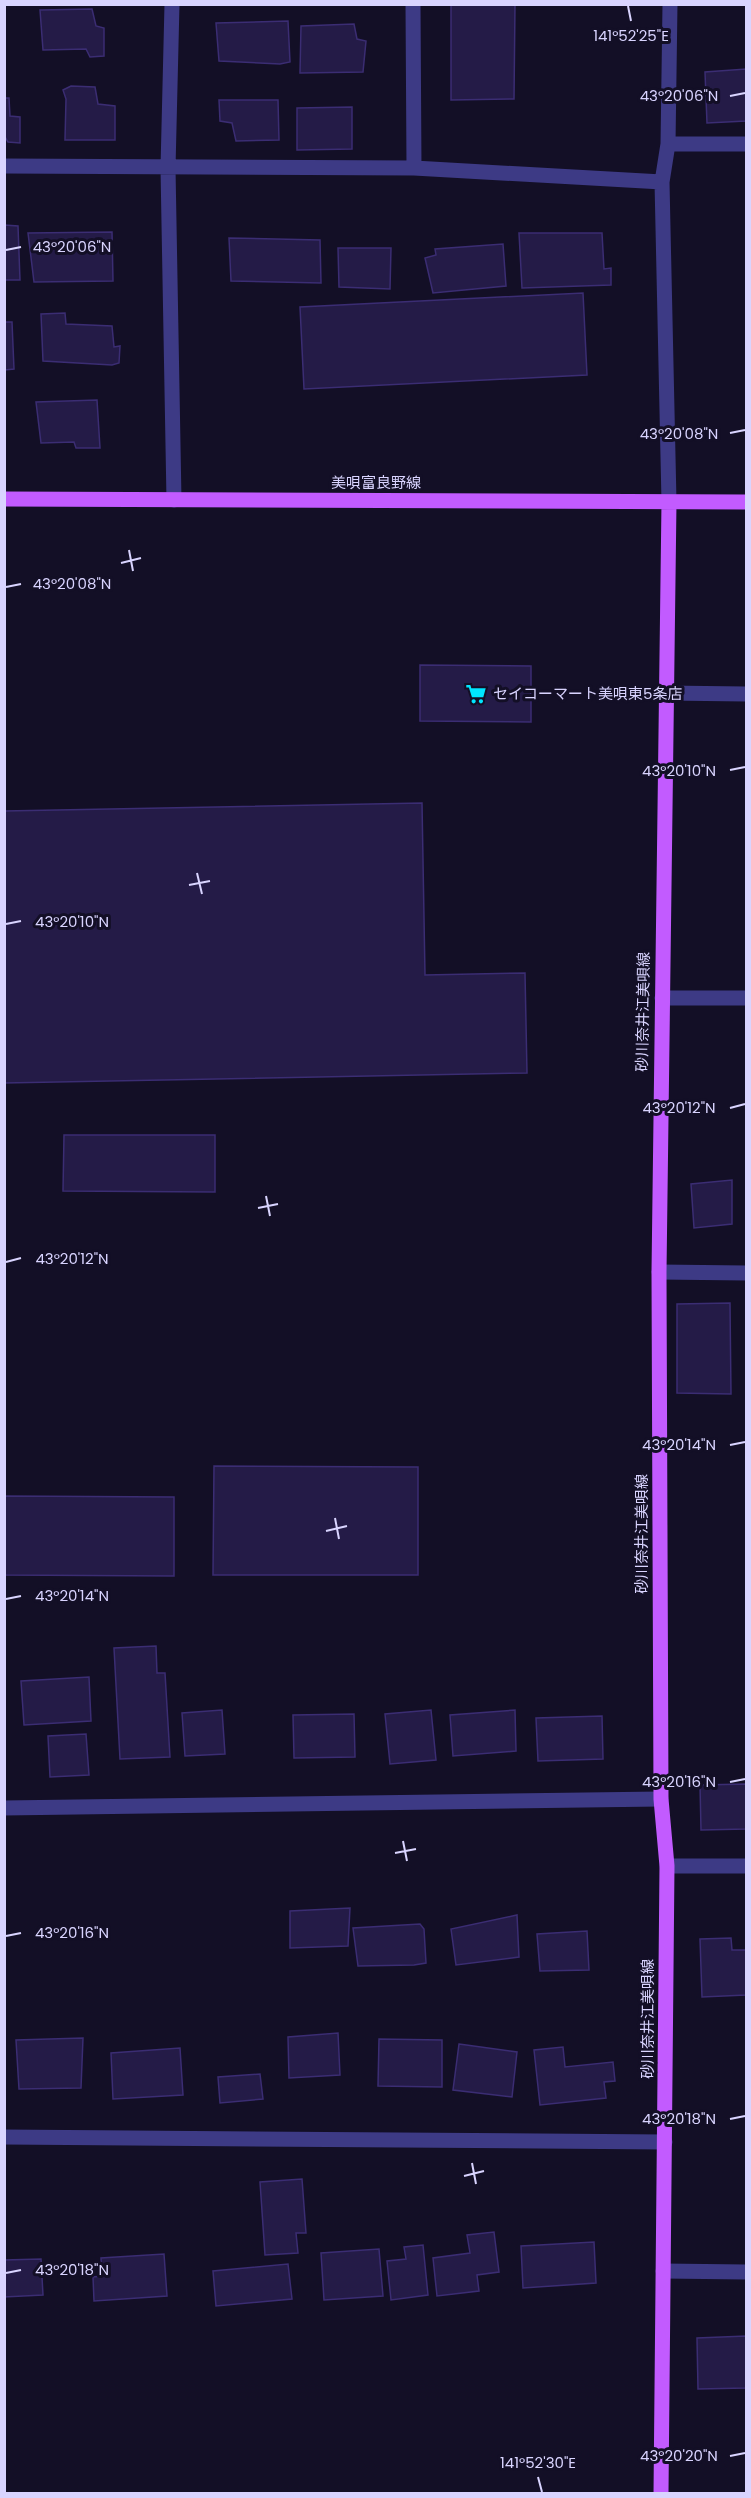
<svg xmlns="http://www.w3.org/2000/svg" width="751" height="2498" viewBox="0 0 751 2498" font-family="Poppins,'Noto Sans JP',sans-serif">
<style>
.building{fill:#241b47;stroke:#3b2d73;stroke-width:1.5}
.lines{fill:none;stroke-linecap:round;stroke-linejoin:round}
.minor{stroke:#3d3a85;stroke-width:15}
.major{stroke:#c25bff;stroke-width:15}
.ticks{fill:none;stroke:#d9d4ff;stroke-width:2}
.labels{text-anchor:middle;stroke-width:6;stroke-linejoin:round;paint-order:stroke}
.street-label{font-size:15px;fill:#d9d4ff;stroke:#130f26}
.poi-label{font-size:15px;fill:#d9d4ff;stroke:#130f26;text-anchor:start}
.ticks-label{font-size:15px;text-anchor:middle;fill:#d9d4ff;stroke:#130f26;stroke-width:6;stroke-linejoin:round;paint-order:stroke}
</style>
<rect width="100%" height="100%" fill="#130f26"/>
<path class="building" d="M451,4h64l-1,95 -63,1z
M92,9l4,17 8,2v28l-14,1 -4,-8 -43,1 -3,-40z
M288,21l2,41 -10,2 -61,-3 -3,-38z
M354,24l3,15 9,2 -3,31 -63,1 1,-47z
M746,69v52l-39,2 -2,-51z
M71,86l24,1 3,17 17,2v34h-50l1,-41 -3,-9z
M4,98h5l1,18 10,1v26l-12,-1 -4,-7z
M219,100h59l1,40 -43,1 -4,-18 -12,-2z
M352,107v42l-55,1v-42z
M4,225l14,1 2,54h-16z
M112,232l1,49 -79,1 -6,-49z
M519,233h83l2,36 7,-1v17l-89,3z
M229,238l91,2 1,43 -90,-2z
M503,244l3,42 -73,7 -8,-35 11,-3 -1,-6z
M338,248h53l-1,41 -51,-2z
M583,293l4,82 -283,14 -4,-82z
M65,313l1,11 46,2 2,21 6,-1 -1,17 -7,2 -69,-4 -2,-47z
M4,322h8l2,47 -9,1z
M97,400l3,48h-24l-2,-6 -33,1 -5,-41z
M420,665l111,1v56l-111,-1z
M422,803l3,172 100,-2 2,100 -523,10v-272z
M64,1135h151v57l-152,-1z
M732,1180v44l-38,4 -3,-44z
M730,1303l1,91 -54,-1v-89z
M214,1466l204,1v108h-205z
M4,1496l170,1v79l-170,-1z
M156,1646l1,27h8l5,84 -50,2 -6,-111z
M89,1677l2,44 -67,4 -3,-44z
M222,1710l3,44 -40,2 -3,-43z
M431,1710l5,50 -46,4 -5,-50z
M515,1710l1,41 -63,5 -3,-41z
M354,1714l1,43 -61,1 -1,-43z
M602,1716l1,43 -65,2 -2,-43z
M86,1734l3,41 -39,2 -2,-41z
M746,1784v45l-45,1 -1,-45z
M350,1908l-2,38 -58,2v-37z
M517,1915l2,42 -63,8 -5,-36z
M420,1924l4,5 2,34 -12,2 -56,1 -5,-38z
M587,1931l2,39 -49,1 -3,-37z
M731,1938l1,12h14v45l-44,2 -2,-58z
M338,2033l2,42 -51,3 -1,-41z
M83,2038l-2,50 -62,1 -3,-49z
M379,2039l63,1v47l-64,-1z
M459,2044l58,8 -5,45 -59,-7z
M563,2047l2,20 48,-5 2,19 -11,1 2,16 -66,7 -6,-55z
M180,2048l3,47 -70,4 -2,-46z
M260,2074l3,25 -43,4 -2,-26z
M302,2179l4,54h-10l2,20 -33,2 -5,-73z
M494,2232l5,40 -22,3 2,16 -42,5 -4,-38 37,-5 -3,-18z
M594,2242l2,41 -73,5 -2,-42z
M423,2245l5,50 -37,5 -4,-39 19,-2 -2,-12z
M379,2249l4,47 -59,4 -3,-47z
M164,2254l3,42 -73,5 -1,-24 9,-1 -1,-18z
M41,2259l2,36 -39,2v-37z
M288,2264l4,35 -76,7 -3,-35z
M746,2336v52l-48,1 -1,-51z"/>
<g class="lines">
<path class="minor" d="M172,4l-4,164 6,332
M413,4l1,164
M668,144h78
M4,166l410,2 248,14
M669,502l-7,-320 6,-38 2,-140
M665,693l81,1
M662,998h84
M659,1272l87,1
M4,1808l657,-9
M667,1866h79
M4,2137l661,5
M663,2271l83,1"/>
<path class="major" d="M4,499l742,3
M661,2494l6,-628 -6,-67 -2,-527 10,-770"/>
</g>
<path class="ticks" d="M628,6l3,15M730,96l15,-3M6,250l15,-3M730,433l15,-3M129,550l4,21M121,563l20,-5M6,587l15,-3M730,770l15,-3M197,873l5,21M189,885l21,-4M6,924l15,-3M730,1108l15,-4M266,1196l4,20M258,1208l20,-4M6,1262l15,-4M730,1445l15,-3M335,1518l4,21M326,1531l21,-5M6,1599l15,-3M730,1782l15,-3M403,1841l4,20M395,1853l21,-4M6,1936l15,-3M730,2119l15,-3M472,2163l4,21M464,2176l20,-5M6,2273l15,-3M730,2456l15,-3M538,2477l4,15"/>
<defs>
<g id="supermarket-bare" transform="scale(1.62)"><path d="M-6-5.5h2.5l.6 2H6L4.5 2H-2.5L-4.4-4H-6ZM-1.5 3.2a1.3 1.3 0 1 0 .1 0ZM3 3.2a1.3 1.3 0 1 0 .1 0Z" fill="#00e5ff" stroke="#130f26" stroke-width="2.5" paint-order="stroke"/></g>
</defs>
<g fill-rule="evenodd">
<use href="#supermarket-bare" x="476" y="694"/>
</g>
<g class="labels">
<g class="street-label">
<text x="376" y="488">美唄富良野線</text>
<text transform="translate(643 1012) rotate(-89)" y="5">砂川奈井江美唄線</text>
<text transform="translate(642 1534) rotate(-90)" y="5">砂川奈井江美唄線</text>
<text transform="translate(648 2019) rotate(-90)" y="5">砂川奈井江美唄線</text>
</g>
<g class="poi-label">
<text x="493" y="699">セイコーマート美唄東5条店</text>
</g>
</g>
<g class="ticks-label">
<text x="631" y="41">141°52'25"E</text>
<text x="679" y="101">43°20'06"N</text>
<text x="72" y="252">43°20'06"N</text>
<text x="679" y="439">43°20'08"N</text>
<text x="72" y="589">43°20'08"N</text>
<text x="679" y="776">43°20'10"N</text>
<text x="72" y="927">43°20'10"N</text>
<text x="679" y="1113">43°20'12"N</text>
<text x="72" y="1264">43°20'12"N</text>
<text x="679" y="1450">43°20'14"N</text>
<text x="72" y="1601">43°20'14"N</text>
<text x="679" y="1787">43°20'16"N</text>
<text x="72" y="1938">43°20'16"N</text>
<text x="679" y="2124">43°20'18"N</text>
<text x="72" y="2275">43°20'18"N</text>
<text x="679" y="2461">43°20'20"N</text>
<text x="538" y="2468">141°52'30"E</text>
</g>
<rect width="751" height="2498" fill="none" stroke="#d9d4ff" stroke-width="12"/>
</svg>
